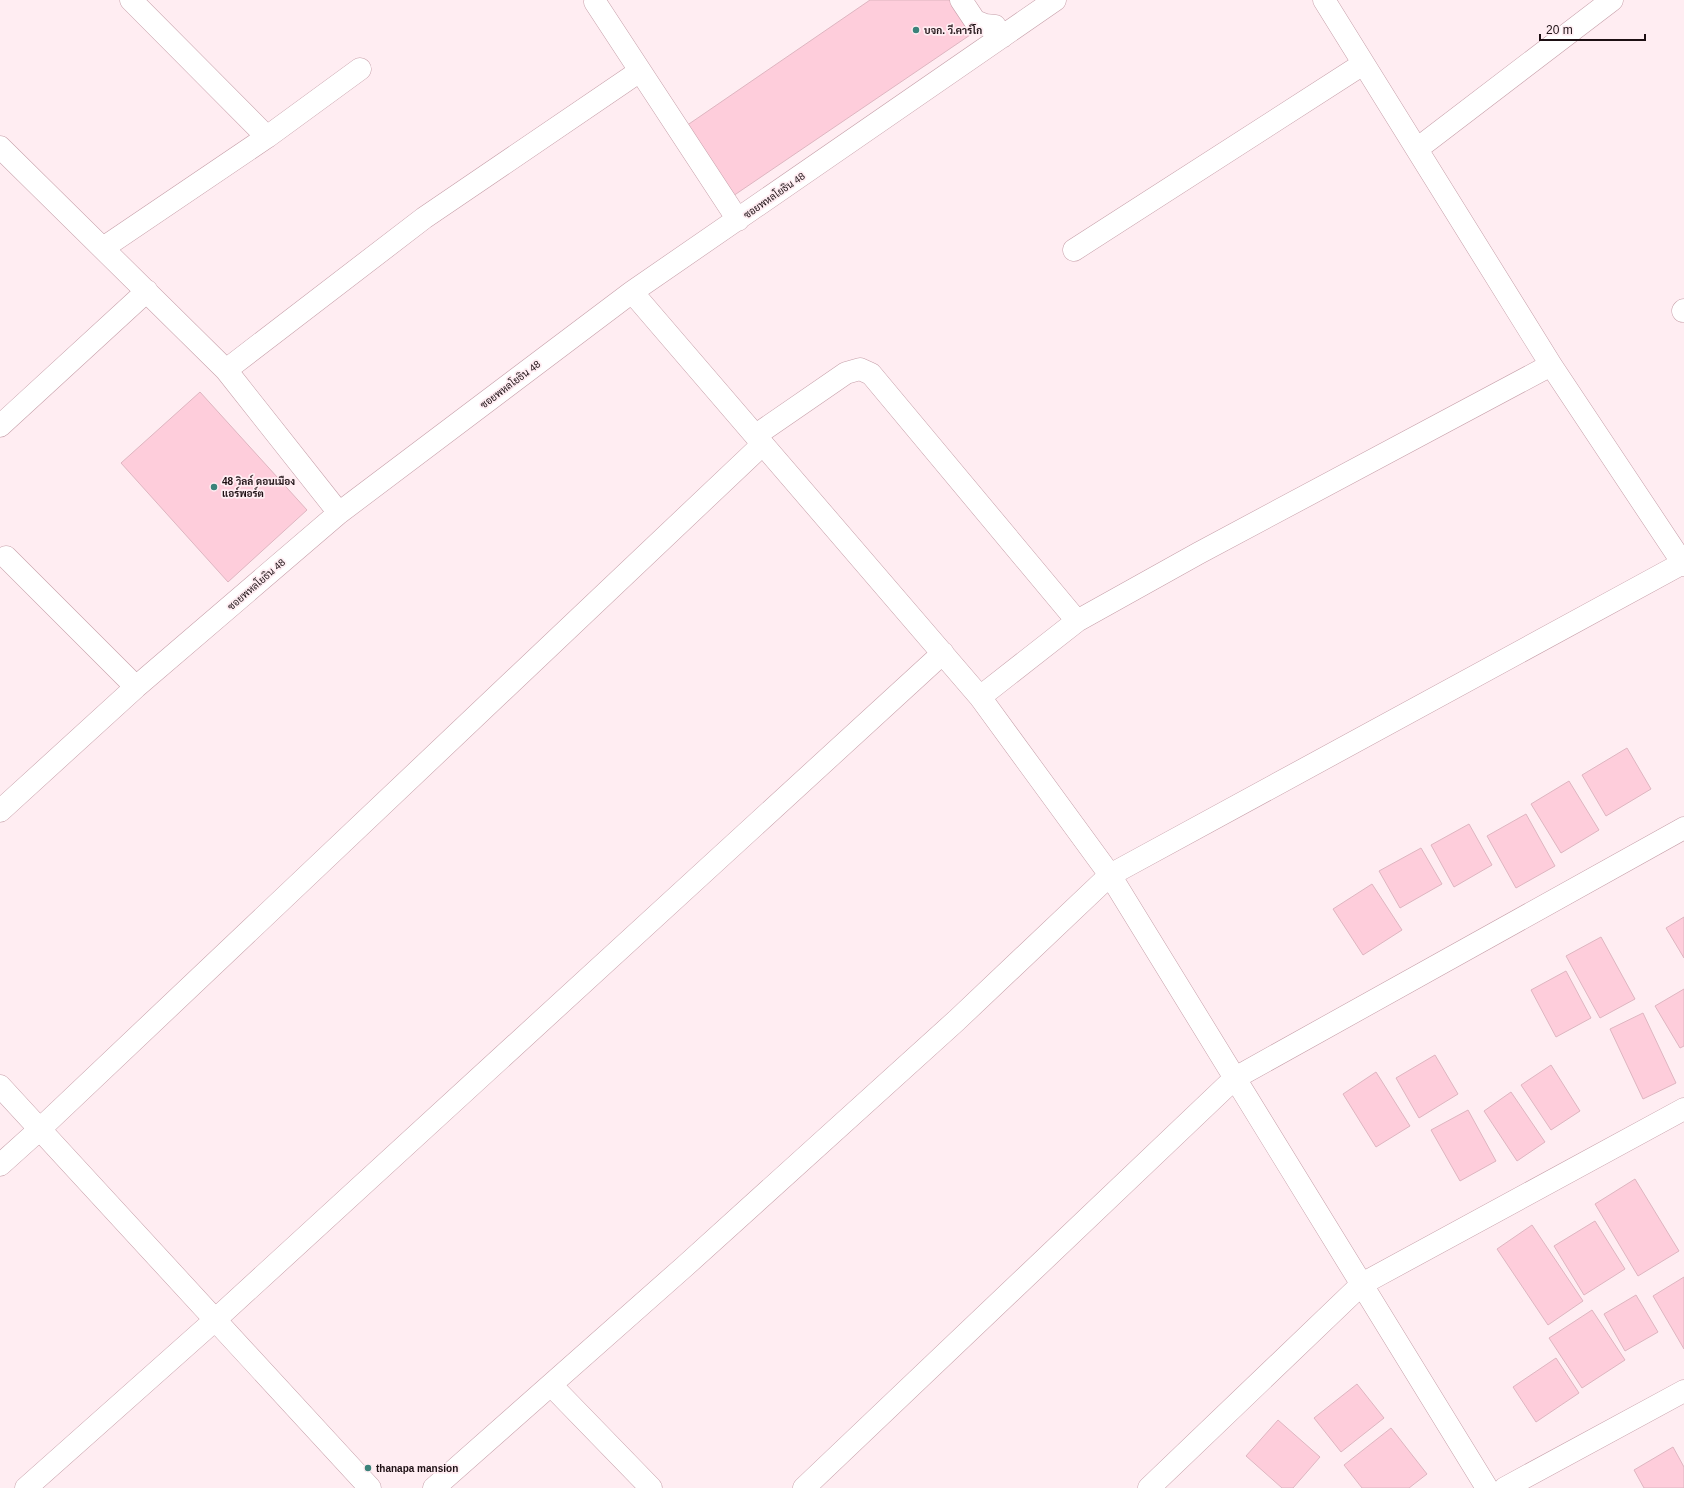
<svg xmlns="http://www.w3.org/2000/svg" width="1684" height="1488" viewBox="0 0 1684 1488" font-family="Helvetica,Sarabun,sans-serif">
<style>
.building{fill:#fecddb;stroke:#deb5c0}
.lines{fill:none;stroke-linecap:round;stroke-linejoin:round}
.minor-casing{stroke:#c69fa9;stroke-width:23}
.minor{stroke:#fff;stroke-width:22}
.poi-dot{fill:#3b827a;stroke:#ffedf2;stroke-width:1.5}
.labels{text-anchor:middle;stroke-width:3.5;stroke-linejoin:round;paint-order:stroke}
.poi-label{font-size:10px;font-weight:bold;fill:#1d0f13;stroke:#ffedf2;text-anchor:start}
.street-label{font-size:10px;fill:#1d0f13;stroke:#ffedf2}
</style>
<rect width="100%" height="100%" fill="#ffedf2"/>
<path class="building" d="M870,0h81l22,33 -240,163 -47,-70z
M200,392l107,118 -79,72 -107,-119z
M1627,748l24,41 -45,27 -24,-41z
M1569,781l30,49 -38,23 -30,-49z
M1526,814l29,52 -39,22 -29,-52z
M1469,824l23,41 -38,22 -23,-42z
M1421,848l21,36 -42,24 -21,-37z
M1372,884l30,46 -39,25 -30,-46z
M1684,917v41l-18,-30z
M1601,937l34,62 -35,19 -34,-62z
M1566,971l25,47 -35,19 -25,-47z
M1684,989v57l-4,2 -25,-42z
M1643,1013l33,70 -33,16 -33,-70z
M1435,1055l23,39 -39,24 -23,-40z
M1551,1065l29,46 -29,19 -30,-45z
M1376,1072l34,54 -34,21 -33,-53z
M1511,1092l34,50 -28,19 -33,-50z
M1468,1110l28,51 -36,20 -29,-51z
M1635,1179l44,72 -41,25 -43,-72z
M1595,1221l30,48 -41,26 -30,-49z
M1532,1225l51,76 -35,24 -51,-76z
M1684,1277v72l-31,-53z
M1636,1295l22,37 -33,19 -21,-37z
M1592,1310l33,50 -43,28 -33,-50z
M1556,1358l23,35 -43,29 -23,-35z
M1357,1384l27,34 -43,34 -27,-34z
M1278,1420l42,37 -27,31h-11l-36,-32z
M1391,1428l36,46 -18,14h-47l-18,-23z
M1673,1447l11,20v21h-40l-10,-18z"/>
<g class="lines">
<g class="minor-casing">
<path id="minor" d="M131,0l136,137
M961,0l14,21 10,4 10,1 7,11
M1324,0l227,365 133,200
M595,2l143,218
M0,147l226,223 113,143
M1417,149l195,-149
M103,248l164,-111 93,-68
M1074,250l289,-186
M632,292l348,405 130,178 377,613
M1683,311l1,-1
M226,370l198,-152 216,-147
M0,426l147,-135
M756,435l90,-62 14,-4 11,5 206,247
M6,557l130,130
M980,697l97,-76 122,-68 352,-188
M0,811l136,-124 203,-174 293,-221 423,-292
M0,1086l370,402
M0,1165l40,-36 723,-685
M551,1385l100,103
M26,1488l189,-168 728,-667
M434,1488l250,-221 273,-247 153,-145 573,-312
M804,1488l431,-410 449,-250
M1149,1488l213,-204 322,-175
M1505,1488l179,-97"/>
</g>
<use href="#minor" class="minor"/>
</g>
<g class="poi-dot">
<circle cx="916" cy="30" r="4"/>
<circle cx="214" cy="487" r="4"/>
<circle cx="368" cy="1468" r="4"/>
</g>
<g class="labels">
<g class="poi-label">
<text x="924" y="34">บจก. วี.คาร์โก</text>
<text x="222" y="485">48 วิลล์ ดอนเมือง<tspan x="222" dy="12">แอร์พอร์ต</tspan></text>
<text x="376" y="1472">thanapa mansion</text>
</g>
<g class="street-label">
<text transform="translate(774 195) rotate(-35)" y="4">ซอยพหลโยธิน 48</text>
<text transform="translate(510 384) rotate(-37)" y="4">ซอยพหลโยธิน 48</text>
<text transform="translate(256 584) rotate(-41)" y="4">ซอยพหลโยธิน 48</text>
</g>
</g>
<path d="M1540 34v6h105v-6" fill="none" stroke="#1d0f13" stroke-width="2"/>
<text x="1546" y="34" font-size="12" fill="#1d0f13" stroke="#ffedf2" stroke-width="3" paint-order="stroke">20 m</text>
</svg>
